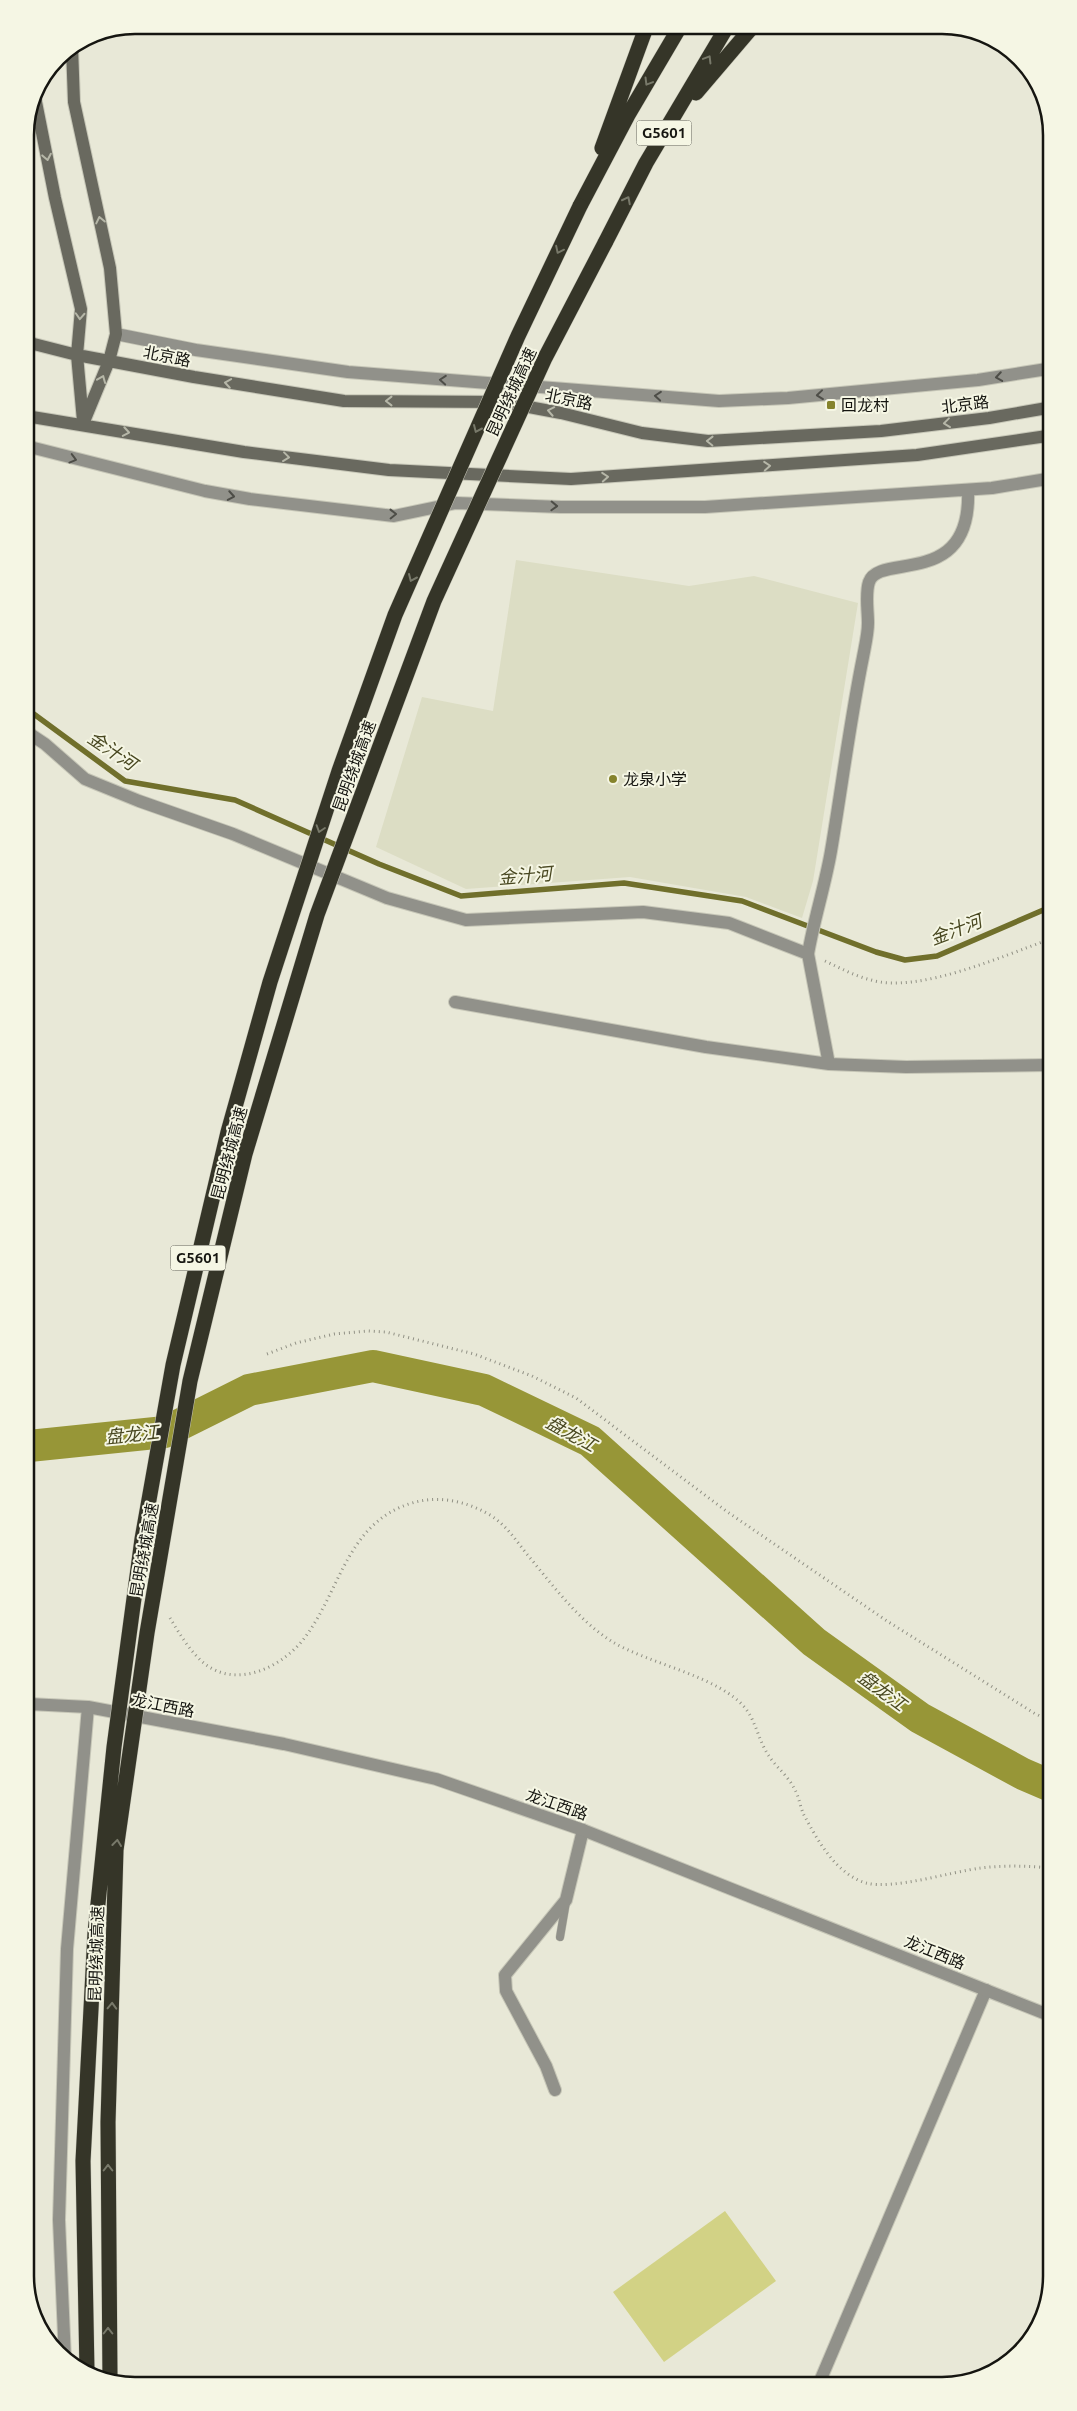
<svg xmlns="http://www.w3.org/2000/svg" width="1077" height="2411" viewBox="0 0 1077 2411" font-family="Ubuntu,'Noto Sans SC',sans-serif">
<style>
.built{fill:#dcddc4}
.green{fill:#d2d285}
.lines{fill:none;stroke-linecap:round;stroke-linejoin:round}
.stream{stroke:#706f2b;stroke-width:5.5}
.river{stroke:#979637;stroke-width:32}
.service-casing{stroke:#c6c6b7;stroke-width:9}
.minor-casing{stroke:#c6c6b7;stroke-width:14}
.tertiary-casing{stroke:#c6c6b7;stroke-width:14}
.secondary-casing{stroke:#c6c6b7;stroke-width:14}
.motorway-casing{stroke:#c6c6b7;stroke-width:16}
.path{stroke:#919185;stroke-width:3;stroke-dasharray:1 4;stroke-linecap:butt}
.service{stroke:#91918a;stroke-width:8}
.minor{stroke:#91918a;stroke-width:12}
.tertiary{stroke:#91918a;stroke-width:12}
.secondary{stroke:#69695f;stroke-width:12}
.motorway{stroke:#353528;stroke-width:15}
.motorway-bridge-casing{stroke:#c6c6b7;stroke-width:16;stroke-linecap:butt}
.motorway-bridge{stroke:#353528;stroke-width:15}
.oneway{stroke:#78796a}
.oneway2{stroke:#b6b7a8}
.oneway3{stroke:#4d4d47}
.poi-dot{fill:#85832c;stroke:#f5f6e4;stroke-width:2}
.labels{text-anchor:middle;stroke-width:4;stroke-linejoin:round;paint-order:stroke}
.shield{fill:#f5f6e4;stroke:#585850;stroke-width:1}
.shield-label{font-size:15px;font-weight:bold;fill:#151510}
.street-label{font-size:16px;fill:#151510;stroke:#f5f6e4}
.poi-label{font-size:16px;fill:#151510;stroke:#f5f6e4;text-anchor:start}
.water-label{font-size:18px;font-style:italic;fill:#484720;stroke:#f5f6e4}
.rim{fill:none;stroke:#151510;stroke-width:2.5}
</style>
<rect width="100%" height="100%" fill="#e8e8d7"/>
<path class="built" d="M516,560l173,26 65,-10 104,27 -45,278 -11,37 -56,-21 -116,-20 -164,12 -90,-42 46,-150 71,14z"/>
<path class="green" d="M725,2211l51,70 -112,81 -51,-70z"/>
<g class="lines">
<path class="stream" d="M27,709l98,72 110,19 144,64 82,32 163,-13 118,18 134,51 29,8 32,-4 111,-48"/>
<path class="river" d="M29,1446l136,-14 84,-42 124,-24 111,24 106,51 224,201 106,76 103,56 28,12"/>
<g class="service-casing">
<path id="service" d="M560,1937l6,-35"/>
</g>
<g class="minor-casing">
<path id="minor" d="M116,334l80,16 152,22 371,29 69,-3 190,-18 69,-11
M26,446l179,45 45,8 144,17 62,-13 105,4h144l287,-19 55,-9
M808,954c6,-35 17,-68 23,-103 11,-65 19,-130 32,-194 2,-11 5,-23 5,-34 0,-13 -3,-29 1,-41 10,-30 103,8 99,-92
M555,2090l-9,-24 -40,-75 -1,-16 61,-75 17,-70
M820,2381l166,-391"/>
</g>
<g class="tertiary-casing">
<path id="tertiary" d="M27,732l18,12 40,35 54,22 94,33 154,64 79,22 177,-8 86,11 79,31 21,110
M455,1002l251,45 123,17 77,3 143,-2
M29,1704l59,3 196,37 152,35 147,51 468,186
M65,2359l-6,-139 8,-271 21,-242"/>
</g>
<g class="secondary-casing">
<path id="secondary" d="M72,47l2,55 36,166 6,66 -7,27 -26,63
M34,92l21,106 26,111 -4,46 6,66
M26,342l51,13 117,22 150,24 158,1 59,11 81,20 66,8 173,-10 108,-13 58,-10
M26,416l218,36 145,18 182,9 346,-24 130,-19"/>
</g>
<g class="motorway-casing">
<path id="motorway" d="M696,93l58,-68
M602,148l45,-123
M580,206l48,-91 53,-90
M605,243l41,-80 82,-138"/>
</g>
<path class="path" d="M825,961c15,7 30,15 46,19 47,14 131,-24 177,-40
M267,1354l29,-11 38,-9 34,-3 18,1 88,22 58,22 44,22 150,113 161,110 147,92 16,8
M170,1618c9,15 21,35 35,46 34,26 80,1 101,-28 35,-48 42,-114 106,-133 27,-8 54,-2 78,12 16,10 25,24 36,38 25,30 51,66 85,88 37,23 109,35 135,68 10,13 13,33 23,47 7,11 19,20 25,32 5,8 6,19 10,27 14,26 32,59 62,68 27,7 84,-11 115,-15 24,-3 46,-2 70,0"/>
<use href="#service" class="service"/>
<use href="#minor" class="minor"/>
<use href="#tertiary" class="tertiary"/>
<use href="#secondary" class="secondary"/>
<use href="#motorway" class="motorway"/>
<g class="motorway-bridge-casing">
<path id="motorway-bridge" d="M87,2371l-4,-210 12,-228 19,-186 28,-208 31,-174 55,-233 42,-150 69,-211 56,-156 123,-279 62,-130
M110,2379l-2,-257 8,-272 31,-217 43,-252 55,-227 72,-239 117,-314 111,-243 60,-115"/>
</g>
<use href="#motorway-bridge" class="motorway-bridge"/>
</g>
<defs><path id="oneway-chevron" d="M-2-3.5L2.5 0L-2 3.5" fill="none" stroke-width="1.6" stroke-linecap="round" stroke-linejoin="round" transform="scale(1.25)"/></defs>
<g class="oneway">
<use href="#oneway-chevron" transform="translate(708 59) rotate(-59)"/>
<use href="#oneway-chevron" transform="translate(648 82) rotate(121)"/>
<use href="#oneway-chevron" transform="translate(627 200) rotate(-63)"/>
<use href="#oneway-chevron" transform="translate(559 250) rotate(116)"/>
<use href="#oneway-chevron" transform="translate(477 429) rotate(114)"/>
<use href="#oneway-chevron" transform="translate(412 578) rotate(114)"/>
<use href="#oneway-chevron" transform="translate(320 829) rotate(108)"/>
<use href="#oneway-chevron" transform="translate(117 1843) rotate(-83)"/>
<use href="#oneway-chevron" transform="translate(112 2006) rotate(-88)"/>
<use href="#oneway-chevron" transform="translate(108 2168) rotate(-90)"/>
<use href="#oneway-chevron" transform="translate(108 2331) rotate(-90)"/>
</g>
<g class="oneway2">
<use href="#oneway-chevron" transform="translate(47 157) rotate(79)"/>
<use href="#oneway-chevron" transform="translate(100 220) rotate(-102)"/>
<use href="#oneway-chevron" transform="translate(80 316) rotate(93)"/>
<use href="#oneway-chevron" transform="translate(102 379) rotate(-68)"/>
<use href="#oneway-chevron" transform="translate(228 383) rotate(-171)"/>
<use href="#oneway-chevron" transform="translate(389 401) rotate(-180)"/>
<use href="#oneway-chevron" transform="translate(551 411) rotate(-169)"/>
<use href="#oneway-chevron" transform="translate(947 423) rotate(173)"/>
<use href="#oneway-chevron" transform="translate(126 432) rotate(10)"/>
<use href="#oneway-chevron" transform="translate(710 441) rotate(-179)"/>
<use href="#oneway-chevron" transform="translate(286 457) rotate(7)"/>
<use href="#oneway-chevron" transform="translate(767 466) rotate(-4)"/>
<use href="#oneway-chevron" transform="translate(605 477) rotate(-4)"/>
</g>
<g class="oneway3">
<use href="#oneway-chevron" transform="translate(999 377) rotate(171)"/>
<use href="#oneway-chevron" transform="translate(443 380) rotate(-176)"/>
<use href="#oneway-chevron" transform="translate(820 395) rotate(174)"/>
<use href="#oneway-chevron" transform="translate(658 396) rotate(-175)"/>
<use href="#oneway-chevron" transform="translate(73 459) rotate(15)"/>
<use href="#oneway-chevron" transform="translate(231 496) rotate(10)"/>
<use href="#oneway-chevron" transform="translate(554 506) rotate(2)"/>
<use href="#oneway-chevron" transform="translate(393 514) rotate(-1)"/>
</g>
<g class="poi-dot">
<rect x="826" y="400" width="10" height="10" rx="2.5"/>
<circle cx="613" cy="779" r="5"/>
</g>
<g class="labels">
<g class="shield">
<rect x="636.5" y="120.5" width="55" height="25" rx="4"/>
<rect x="170.5" y="1245.5" width="55" height="25" rx="4"/>
</g>
<g class="shield-label">
<text x="664" y="138">G5601</text>
<text x="198" y="1263">G5601</text>
</g>
<g class="street-label">
<text transform="translate(167 356) rotate(11)" y="6">北京路</text>
<text transform="translate(511 392) rotate(-65)" y="6">昆明绕城高速</text>
<text transform="translate(569 399) rotate(12)" y="6">北京路</text>
<text transform="translate(965 404) rotate(-7)" y="6">北京路</text>
<text transform="translate(354 766) rotate(-70)" y="6">昆明绕城高速</text>
<text transform="translate(229 1153) rotate(-75)" y="6">昆明绕城高速</text>
<text transform="translate(144 1550) rotate(-80)" y="6">昆明绕城高速</text>
<text transform="translate(163 1705) rotate(11)" y="6">龙江西路</text>
<text transform="translate(557 1804) rotate(19)" y="6">龙江西路</text>
<text transform="translate(935 1952) rotate(22)" y="6">龙江西路</text>
<text transform="translate(96 1954) rotate(-88)" y="6">昆明绕城高速</text>
</g>
<g class="poi-label">
<text x="841" y="411">回龙村</text>
<text x="623" y="785">龙泉小学</text>
</g>
<g class="water-label">
<text transform="translate(112 751) rotate(34)" y="6">金汁河</text>
<text transform="translate(525 876) rotate(-5)" y="6">金汁河</text>
<text transform="translate(956 930) rotate(-21)" y="6">金汁河</text>
<text transform="translate(571 1434) rotate(29)" y="6">盘龙江</text>
<text transform="translate(132 1435) rotate(-6)" y="6">盘龙江</text>
<text transform="translate(882 1691) rotate(36)" y="6">盘龙江</text>
</g>
</g>
<path d="M0 0H1077V2411H0ZM135 34H942A101 101 0 0 1 1043 135V2276A101 101 0 0 1 942 2377H135A101 101 0 0 1 34 2276V135A101 101 0 0 1 135 34Z" fill="#f5f6e4" fill-rule="evenodd"/>
<path class="rim" d="M135 34H942A101 101 0 0 1 1043 135V2276A101 101 0 0 1 942 2377H135A101 101 0 0 1 34 2276V135A101 101 0 0 1 135 34Z"/>
</svg>
